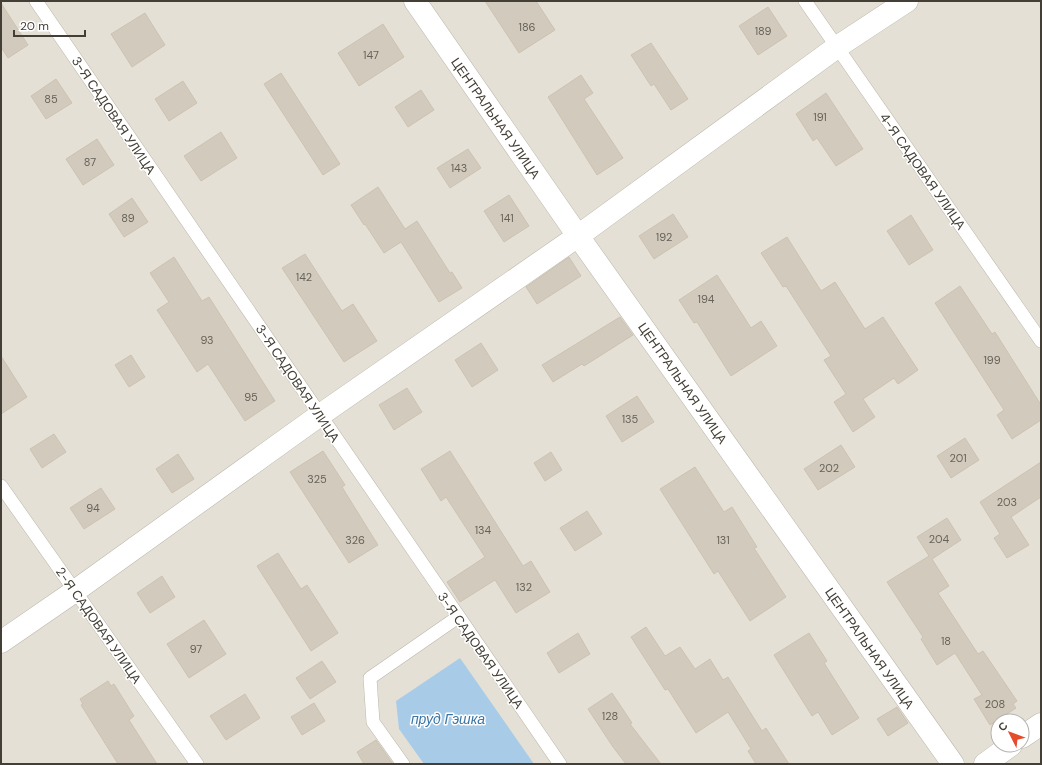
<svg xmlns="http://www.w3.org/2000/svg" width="1042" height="765" viewBox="0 0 1042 765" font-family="'DM Sans',sans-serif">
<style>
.residential{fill:#e5e0d5;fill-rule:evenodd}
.water{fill:#a8cce8}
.building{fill:#d2cabd;stroke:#ccc2b1}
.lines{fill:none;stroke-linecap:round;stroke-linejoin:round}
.lane-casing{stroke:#bcb6aa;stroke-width:14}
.street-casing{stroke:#bcb6aa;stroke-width:23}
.lane{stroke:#fff;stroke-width:13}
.street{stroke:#fff;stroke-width:22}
.labels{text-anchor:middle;stroke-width:3;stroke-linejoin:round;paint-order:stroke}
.number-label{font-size:11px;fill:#676258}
.street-label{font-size:13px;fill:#433f36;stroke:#fff}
.water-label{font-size:14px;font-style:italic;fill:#3b75a4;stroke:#fff}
</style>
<rect width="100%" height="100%" fill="#f1eee6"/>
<path class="residential" d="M1,1h1040v763h-1040zM998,721h24v24h-24z"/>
<path class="water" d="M460,658l74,106h-110l-25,-35 -3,-28z"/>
<path class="building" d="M485,1h51l19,29 -36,23z
M1,3l27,42 -20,13 -7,-11z
M768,7l19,29 -29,19 -19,-29z
M145,13l20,32 -33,22 -21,-33z
M383,24l21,33 -45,29 -21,-33z
M651,43l37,56 -17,11 -17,-26 -3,2 -20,-31z
M281,73l59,91 -17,11 -59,-91z
M581,75l12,18 -9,6 39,59 -26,17 -49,-78z
M56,79l16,24 -26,16 -15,-23z
M183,81l14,22 -28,18 -14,-22z
M421,90l13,20 -26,17 -13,-20z
M826,93l37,56 -27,17 -19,-28 -4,3 -17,-27z
M221,132l16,26 -36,23 -17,-25z
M97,139l17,26 -31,20 -17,-26z
M468,149l13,19 -31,20 -13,-20z
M378,187l27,42 12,-8 33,52 2,-1 10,16 -23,14 -38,-60 -17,11 -19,-29 -1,1 -13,-20z
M509,195l20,31 -25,16 -20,-31z
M132,198l16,24 -24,15 -15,-23z
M673,214l15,23 -34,22 -15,-23z
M911,215l22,35 -24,15 -22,-34z
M787,237l34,54 14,-9 30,47 18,-12 35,53 -20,14 -4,-6 -31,21 12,18 -22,15 -19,-30 12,-8 -22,-34 7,-4 -45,-70 -3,1 -22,-34z
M305,254l37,57 11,-7 24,37 -33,21 -62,-94z
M174,257l28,44 7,-4 66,104 -30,20 -37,-57 -11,8 -40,-62 12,-8 -19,-29z
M569,257l12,19 -44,28 -11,-17z
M717,275l34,53 10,-7 16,25 -46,30 -34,-54 -3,1 -15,-23z
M960,286l32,48 3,-2 46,73v15l-29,19 -15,-24 7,-5 -69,-107z
M620,317l13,18 -49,31 -2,-2 -29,18 -11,-17z
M481,343l17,27 -26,17 -17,-27z
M131,355l14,22 -16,10 -14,-22z
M1,356l26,41 -26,17z
M407,388l15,24 -28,18 -15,-25z
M637,396l17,26 -32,20 -16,-26z
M54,434l12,18 -24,16 -12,-19z
M965,438l14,22 -28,18 -14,-22z
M841,445l14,22 -37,23 -14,-21z
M323,451l22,34 -3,2 36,58 -29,18 -59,-91z
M450,451l73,115 8,-5 19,31 -34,21 -21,-33 -35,22 -13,-20 38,-25 -39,-60 -5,4 -20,-32z
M551,452l11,18 -17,11 -11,-18z
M178,454l16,25 -22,14 -16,-24z
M1041,462v35l-30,20 18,28 -22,13 -13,-20 6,-4 -20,-32z
M695,467l29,45 8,-5 25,40 -3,1 32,49 -36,24 -32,-50 -4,3 -54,-85z
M101,488l14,21 -31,20 -14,-21z
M587,511l15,23 -27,17 -15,-23z
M947,518l14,22 -29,19 17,27 -11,7 40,61 5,-3 34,50 -4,3 3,4 -26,17 -16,-26 8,-4 -27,-42 -18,12 -16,-26 2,-2 -36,-55 42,-26 -12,-19z
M278,553l23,36 6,-4 31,48 -27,18 -54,-85z
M162,576l13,21 -25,16 -13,-20z
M204,620l22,34 -37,24 -22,-34z
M646,627l19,29 15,-9 15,22 15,-10 13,21 5,-3 34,54 4,-3 23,36h-33l-8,-13 3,-2 -23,-37 -32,21 -28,-44 -3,1 -34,-53z
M578,633l12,21 -31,19 -12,-20z
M809,633l18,28 -3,2 35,55 -27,17 -14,-23 -6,4 -38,-61z
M322,661l14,21 -26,17 -14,-21z
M108,681l3,5 3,-2 20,32 -5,4 28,44h-39l-37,-59 2,-1 -3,-5z
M612,693l20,30 -2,1 31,40h-35l-13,-17 -25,-38z
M245,694l15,24 -34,22 -16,-24z
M314,703l11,18 -23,14 -11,-18z
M897,707l11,16 -20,13 -11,-17z
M376,740l17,24h-29l-7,-12z"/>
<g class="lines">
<g class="lane-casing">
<path id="lane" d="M36,1l524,763
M805,1l236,340
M1,486l196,278
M403,764l-30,-42 -3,-44 88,-61"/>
</g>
<g class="street-casing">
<path id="street" d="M415,1l163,235 375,528
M1,642l74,-51 245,-176 258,-179 259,-189 70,-46
M1022,737l19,-13
M985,764l26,-19"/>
</g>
<use href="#lane" class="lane"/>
<use href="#street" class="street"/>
</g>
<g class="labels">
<g class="number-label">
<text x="527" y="31">186</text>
<text x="763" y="35">189</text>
<text x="371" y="59">147</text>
<text x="51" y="103">85</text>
<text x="820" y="121">191</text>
<text x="90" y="166">87</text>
<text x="459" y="172">143</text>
<text x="128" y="222">89</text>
<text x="507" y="222">141</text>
<text x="664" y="241">192</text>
<text x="304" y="281">142</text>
<text x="706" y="303">194</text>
<text x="207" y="344">93</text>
<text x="992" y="364">199</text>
<text x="251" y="401">95</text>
<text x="630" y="423">135</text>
<text x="958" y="462">201</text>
<text x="829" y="472">202</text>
<text x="317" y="483">325</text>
<text x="1007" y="506">203</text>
<text x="93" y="512">94</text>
<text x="483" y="534">134</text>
<text x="939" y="543">204</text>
<text x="355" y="544">326</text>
<text x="723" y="544">131</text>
<text x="524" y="591">132</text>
<text x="946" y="645">18</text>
<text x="196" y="653">97</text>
<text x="995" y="708">208</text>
<text x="610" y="720">128</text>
</g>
<g class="street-label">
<text transform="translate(114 115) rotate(56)" y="5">3-Я САДОВАЯ УЛИЦА</text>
<text transform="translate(496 118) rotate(55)" y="5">ЦЕНТРАЛЬНАЯ УЛИЦА</text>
<text transform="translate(923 171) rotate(55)" y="5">4-Я САДОВАЯ УЛИЦА</text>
<text transform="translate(298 383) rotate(56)" y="5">3-Я САДОВАЯ УЛИЦА</text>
<text transform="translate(683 383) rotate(55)" y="5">ЦЕНТРАЛЬНАЯ УЛИЦА</text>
<text transform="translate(99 625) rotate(55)" y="5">2-Я САДОВАЯ УЛИЦА</text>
<text transform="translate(870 648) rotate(55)" y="5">ЦЕНТРАЛЬНАЯ УЛИЦА</text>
<text transform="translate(481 650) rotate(55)" y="5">3-Я САДОВАЯ УЛИЦА</text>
</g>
<g class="water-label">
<text x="448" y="724">пруд Гэшка</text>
</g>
</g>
<rect width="1042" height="765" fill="none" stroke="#433f36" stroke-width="4"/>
<g transform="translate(1010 733) rotate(312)"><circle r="19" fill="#ffffff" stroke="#b4b2af"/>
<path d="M0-3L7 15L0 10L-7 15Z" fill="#e44c2b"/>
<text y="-6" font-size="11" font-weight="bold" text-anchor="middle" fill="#433f36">С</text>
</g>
<path d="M14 30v6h71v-6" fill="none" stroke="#433f36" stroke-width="2"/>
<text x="20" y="30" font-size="12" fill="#433f36" stroke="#ffffff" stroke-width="3" paint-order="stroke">20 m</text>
</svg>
